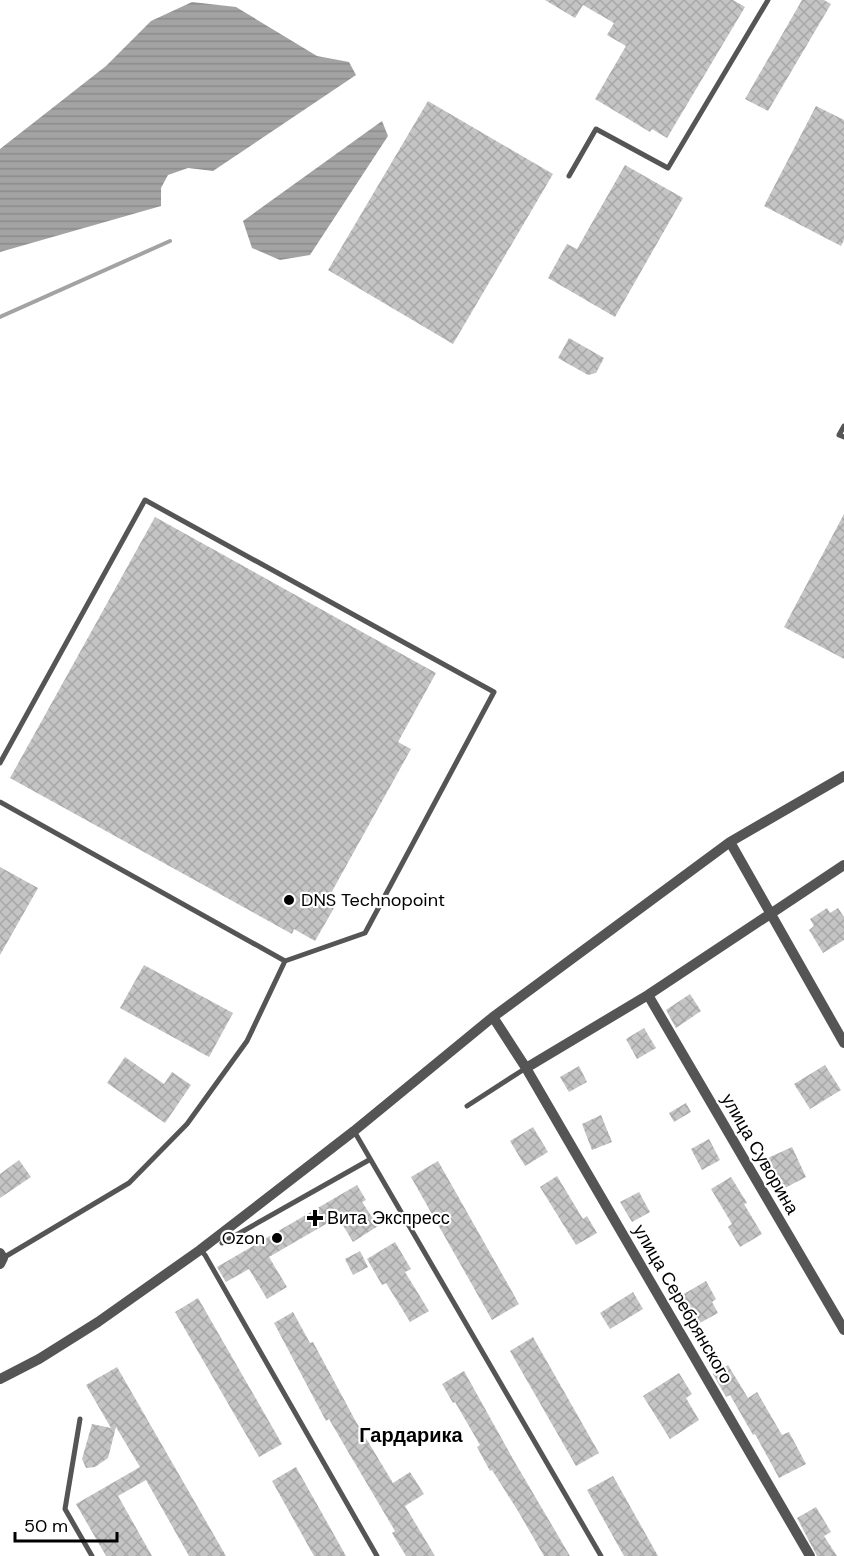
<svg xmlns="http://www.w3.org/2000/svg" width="844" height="1556" viewBox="0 0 844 1556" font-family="'DM Sans',sans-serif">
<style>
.water{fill:url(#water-rules)}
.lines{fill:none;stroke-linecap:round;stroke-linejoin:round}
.stream{stroke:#a3a3a3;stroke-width:4}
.building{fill:url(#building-cross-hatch)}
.service{stroke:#555;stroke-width:5}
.minor{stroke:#555;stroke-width:10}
.poi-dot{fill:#000;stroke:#fff;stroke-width:2}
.labels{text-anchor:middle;stroke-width:4.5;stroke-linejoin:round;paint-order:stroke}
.poi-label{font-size:18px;fill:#000;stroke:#fff;text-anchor:start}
.street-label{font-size:18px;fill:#000;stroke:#fff}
.neighbourhood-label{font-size:20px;font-weight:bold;fill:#000;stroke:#fff}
</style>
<defs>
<pattern id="water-rules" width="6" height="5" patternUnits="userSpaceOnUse" patternTransform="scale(1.5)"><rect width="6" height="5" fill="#a3a3a3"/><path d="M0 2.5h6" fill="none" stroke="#8b8b8b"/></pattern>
<pattern id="building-cross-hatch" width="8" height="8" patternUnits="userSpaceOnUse" patternTransform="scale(1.5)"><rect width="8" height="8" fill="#c4c4c4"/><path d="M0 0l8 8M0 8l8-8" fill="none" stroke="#a7a7a7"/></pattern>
</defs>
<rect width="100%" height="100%" fill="#fff"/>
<path class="water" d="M192,2l44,5 81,49 32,6 7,13 -143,96 -25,-3 -20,7 -7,13v18l-161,46v-103l106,-83 45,-45z
M382,121l6,15 -78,119 -30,5 -28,-12 -9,-27z"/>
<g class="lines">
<path class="stream" d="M0,317l170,-76"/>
</g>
<path class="building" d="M545,0h188l12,7 -78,131 -15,-9 -2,3 -55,-33 31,-53 -19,-11 7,-12 -31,-18 -8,13z
M802,0h22l7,4 -63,107 -23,-12z
M428,101l125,73 -100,170 -125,-74z
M816,106l28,14v120l-3,6 -77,-40z
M625,165l58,33 -68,119 -67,-39 19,-34 10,5z
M569,338l35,20 -8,15 -8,2 -30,-17z
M844,514v145l-60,-32z
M155,517l281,156 -38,69 13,7 -86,155 9,4 -19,33 -21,-12 -2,5 -282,-156z
M0,867l38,21 -38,67z
M827,908l3,5 8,-5 6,9v23l-21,13 -14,-23 5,-4 -4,-7z
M144,965l89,48 -24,44 -89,-49z
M690,994l11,17 -25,17 -10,-18z
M644,1028l12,20 -19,11 -11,-20z
M125,1057l39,27 8,-12 19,13 -26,38 -58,-40z
M825,1065l16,25 -31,19 -16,-25z
M579,1066l8,16 -18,10 -9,-15z
M686,1103l5,9 -17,10 -5,-9z
M601,1115l11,27 -20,8 -10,-26z
M533,1127l15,25 -23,14 -15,-25z
M709,1139l11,21 -18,10 -11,-21z
M792,1147l14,30 -23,12 -15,-31z
M19,1160l12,17 -31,21v-24z
M438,1161l81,143 -27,16 -81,-143z
M557,1176l26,43 4,-3 10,17 -21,12 -36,-58z
M731,1177l16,26 -3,1 18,30 -22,13 -12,-20 4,-3 -21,-35z
M357,1185l9,15 -4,2 16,24 -25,16 -15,-25 -69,40 18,30 -20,12 -18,-30 -23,13 -9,-15z
M639,1192l11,20 -18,10 -12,-20z
M395,1242l16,27 -6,3 24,39 -19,11 -24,-39 -4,2 -15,-26z
M360,1251l8,16 -15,8 -8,-16z
M706,1281l10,18 -4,3 6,11 -20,11 -10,-18 -4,3 -7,-11z
M633,1292l10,17 -33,20 -10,-16z
M198,1298l84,146 -23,13 -84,-145z
M293,1312l17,31 3,-1 42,78 38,63 17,-11 14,22 -19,12 30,50h-29l-14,-23 3,-2 -45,-76 -21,-36 -3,2 -52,-98z
M533,1337l66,116 -23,13 -66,-115z
M728,1365l20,33 9,-6 25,43 7,-3 17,32 -27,14 -24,-44 -2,1 -23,-40 -4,2 -13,-23z
M117,1367l109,189h-37l-43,-76 -28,16 34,60h-46l-30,-52 64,-37 -24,-40 -8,31 -13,9 -9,1 -4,-9 10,-35 19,4 -25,-43z
M464,1371l49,88 57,97h-26l-26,-45 -26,-41 -2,1 -13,-24 3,-2 -25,-43 -2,1 -11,-19z
M679,1373l13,21 -6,4 13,22 -29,19 -27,-43z
M296,1467l50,89h-32l-42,-75z
M613,1476l45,80h-34l-37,-66z
M816,1507l15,25 -7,4 13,20h-20l-20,-38z"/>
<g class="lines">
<path class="service" d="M569,176l27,-47 72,39 100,-168
M844,426l-5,9 5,2
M0,763l145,-263 349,192 -129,241 -80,28 -38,80 -60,83 -58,59 -126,75
M0,802l285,159
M467,1106l59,-38
M354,1131l247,425
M222,1243l147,-83
M200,1250l5,5 172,301
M80,1419l-15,90 27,47"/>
<path class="minor" d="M730,842l114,201
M648,995l196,335
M493,1017l33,51 284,488
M526,1068l122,-73 196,-130
M0,1253l3,5 -3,6
M0,1379l39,-20 59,-37 102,-72 154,-119 139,-114 237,-175 114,-66"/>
</g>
<g class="poi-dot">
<circle cx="289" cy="900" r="6"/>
<path d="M312 1209h6v6h6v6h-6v6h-6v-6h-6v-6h6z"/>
<circle cx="277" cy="1238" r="6"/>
</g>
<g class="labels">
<g class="poi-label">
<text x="301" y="906">DNS Technopoint</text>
<text x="327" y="1224">Вита Экспресс</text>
<text x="265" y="1244" text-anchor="end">Ozon</text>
</g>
<g class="street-label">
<text transform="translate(760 1154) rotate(60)" y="6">улица Суворина</text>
<text transform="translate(683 1304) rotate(60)" y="6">улица Серебрянского</text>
</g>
<g class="neighbourhood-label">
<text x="411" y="1442">Гардарика</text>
</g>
</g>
<path d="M15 1532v9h102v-9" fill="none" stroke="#000000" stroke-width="3"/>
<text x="24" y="1532" font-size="18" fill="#000000" stroke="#ffffff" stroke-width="4.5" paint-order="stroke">50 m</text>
</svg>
